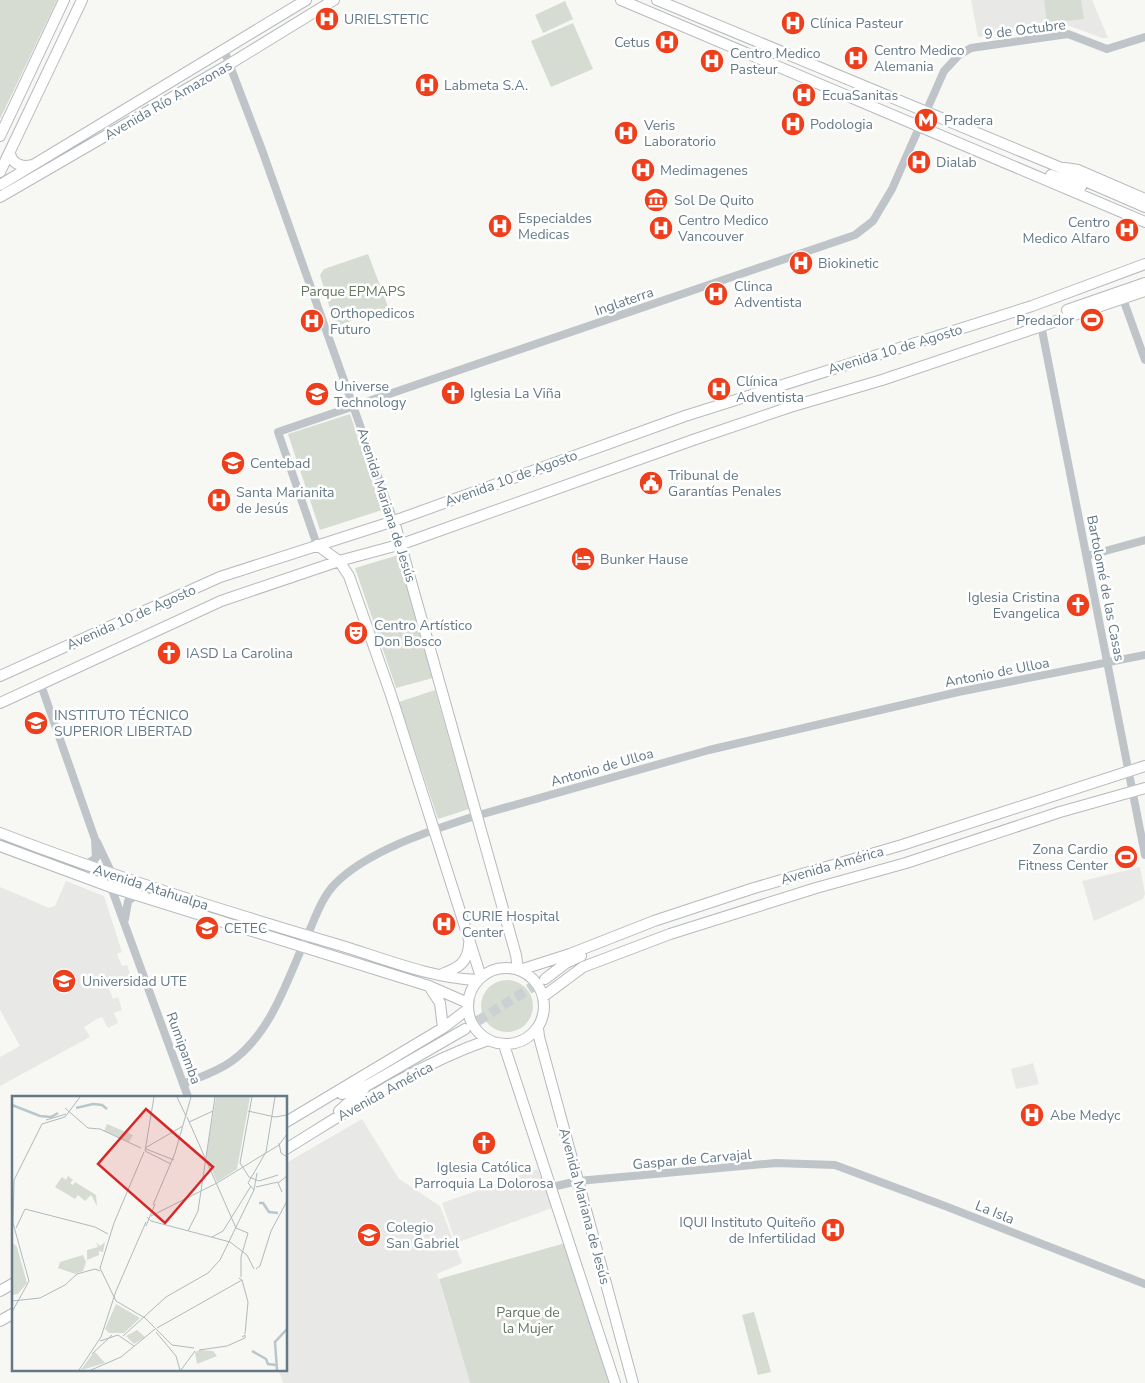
<svg xmlns="http://www.w3.org/2000/svg" width="1145" height="1383" viewBox="0 0 1145 1383" font-family="'Nunito Sans',sans-serif">
<style>
.built{fill:#e8e8e7}
.green{fill:#d7dcd2}
.lines{fill:none;stroke-linecap:round;stroke-linejoin:round}
.major-tunnel{stroke:#cbd1d3;stroke-width:10;stroke-dasharray:10 5;stroke-linecap:butt}
.major-casing{stroke:#b5babe;stroke-width:12}
.minor{stroke:#bfc4c8;stroke-width:8}
.major{stroke:#fff;stroke-width:10}
.labels{text-anchor:middle;stroke-width:5;stroke-linejoin:round;paint-order:stroke}
.poi-label{font-size:14px;fill:#647987;stroke:#fff;text-anchor:start}
.street-label{font-size:14px;fill:#647987;stroke:#fff}
.park-label{font-size:14px;fill:#66785f;stroke:#fff}
.inset-river{fill:none;stroke:#b8c7cb;stroke-width:2.5}
.inset-road{fill:none;stroke:#afbabe;stroke-width:1}
.view{fill:#d62828;fill-opacity:0.15;stroke:#d62828;stroke-width:2.5}
.inset-edge{fill:none;stroke:#647987;stroke-width:2.5}
</style>
<rect width="100%" height="100%" fill="#f7f7f3"/>
<path class="built" d="M971,0h121l16,38h-6l-32,-12 -92,11z
M1140,867l5,27 -2,5 -49,22 -12,-40z
M66,881l38,15 18,56 -5,2 5,12 5,-1 4,11 -23,10 5,13 5,-2 4,13 -8,3 4,10 -10,5 -6,-11 -5,2 -13,8 6,10 -90,49v-29l20,-11 -20,-36v-123l49,21 6,-2z
M1033,1063l6,21 -23,5 -5,-20z
M362,1119l37,60 41,27 22,57 -25,11 33,109h-187l-5,-14h8v-206z
M538,1169l14,39 -96,35 -14,-40z"/>
<path class="green" d="M0,0h57l-57,119z
M1044,0h37l3,19 -37,4z
M565,1l8,18 -30,14 -8,-18z
M573,23l20,46 -42,18 -20,-46z
M368,254l21,55 -50,16 -6,-6 -13,-44 4,-6z
M350,414l32,96 -62,20 -32,-96z
M402,554l31,124 -37,10 -41,-120z
M435,690l34,119 -31,10 -39,-117z
M481 1006a26 26 0 1 1 52 0a26 26 0 1 1-52 0Z
M569,1242l46,141h-145l-31,-104z
M754,1312l17,60 -13,3 -16,-60z"/>
<g class="lines">
<path class="major-tunnel" d="M465,1029l80,-50"/>
<g class="major-casing">
<path id="major" d="M621,0l524,222
M657,0l402,167 19,11 67,29
M0,136l64,-136
M10,151c0,12 11,17 22,14
M1065,168l13,2 67,29
M0,172l82,-172
M1051,175l30,12
M0,185l306,-185
M0,197l228,-132 106,-65
M1067,310l78,-27
M394,521l122,434 2,14
M317,545l22,16 10,15 42,119 90,282
M0,676l220,-99 174,-56 291,-105 347,-110 113,-42
M0,703l221,-102 118,-40 63,-17 291,-104 97,-33 92,-27 263,-89
M0,833c111,43 224,78 339,112 43,13 94,34 139,35
M0,846l111,41 318,99 39,17
M468 1006a38 38 0 1 1 76 0a38 38 0 1 1-76 0Z
M520,970l50,-16 84,-33 100,-33 148,-43 243,-79
M442,974c16,-6 26,-11 27,-30
M545,979l21,-16 15,-7
M429,986l11,17 3,25
M544,996l39,-29 87,-33 146,-46 90,-25 154,-51 85,-24
M538,1028l1,9 94,346
M504,1045l111,338
M342,1094l26,-9 97,-56
M339,1111l25,-22
M286,1122l157,-94 25,-19
M286,1149c65,-40 130,-84 202,-109
M0,1291l14,-8
M0,1321l14,-8"/>
</g>
<path class="minor" d="M224,50l38,100 132,371
M1123,299l22,61
M1041,325l104,530
M317,545l-39,-113 577,-197 18,-14 19,-32 52,-118 15,-16 12,-7 97,-14 39,15 38,-12
M1087,556l58,-16
M41,685l54,154 1,19 -11,7
M97,842l16,34
M111,887l77,210
M125,919l3,-18 9,-6
M183,1084c17,-7 34,-12 49,-23 40,-29 55,-81 75,-125 8,-17 14,-37 27,-51 31,-33 95,-54 138,-68l237,-67 249,-58 187,-37
M552,1187l26,-6 198,-18 59,2 110,41 200,78"/>
<use href="#major" class="major"/>
</g>
<defs>
<g id="hospital-disc" transform="scale(1.25)"><circle r="9.5" fill="#ee3f1c" stroke="#fff"/><path d="M-5-5h3v3.5h4V-5h3V5h-3V1.5h-4V5h-3Z" fill="#fff"/></g>
<g id="metro-disc" transform="scale(1.25)"><circle r="9.5" fill="#ee3f1c" stroke="#fff"/><path d="M-5.5 5V-5H-3L0 0L3-5H5.5V5H3V-.5L0 4L-3-.5V5Z" fill="#fff"/></g>
<g id="museum-disc" transform="scale(1.25)"><circle r="9.5" fill="#ee3f1c" stroke="#fff"/><path d="M0-6L6-3V-2H-6V-3ZM-5-1h2V3h-2ZM-1-1h2V3h-2ZM3-1h2V3H3ZM-6 4H6V6H-6Z" fill="#fff"/></g>
<g id="stadium-disc" transform="scale(1.25)"><circle r="9.5" fill="#ee3f1c" stroke="#fff"/><path d="M0-5a6.5 5 0 1 0 0 10a6.5 5 0 1 0 0-10ZM-3.5-1.8h7v3.6h-7Z" fill="#fff"/></g>
<g id="church-disc" transform="scale(1.25)"><circle r="9.5" fill="#ee3f1c" stroke="#fff"/><path d="M-1.2-6h2.4v3.5h3.3v2.4h-3.3V6h-2.4V-.1h-3.3v-2.4h3.3Z" fill="#fff"/></g>
<g id="university-disc" transform="scale(1.25)"><circle r="9.5" fill="#ee3f1c" stroke="#fff"/><path d="M0-5L7-2L0 1L-7-2ZM-4 1L0 2.5L4 1V4Q0 6-4 4Z" fill="#fff"/></g>
<g id="civic-disc" transform="scale(1.25)"><circle r="9.5" fill="#ee3f1c" stroke="#fff"/><path d="M-.6-6.5H3V-4.5H.6V-3L4-1V1h2V6H-6V1h2V-1L-.6-3ZM-1.2 2.5V6h2.4V2.5Z" fill="#fff"/></g>
<g id="hotel-disc" transform="scale(1.25)"><circle r="9.5" fill="#ee3f1c" stroke="#fff"/><path d="M-6-4.5h1.5V1H6V5H4.5V3h-9V5H-6ZM-4 0a1.8 1.8 0 1 1 3.6 0ZM.5 0V-2.5h3Q6-2.5 6 0Z" fill="#fff"/></g>
<g id="theatre-disc" transform="scale(1.25)"><circle r="9.5" fill="#ee3f1c" stroke="#fff"/><path d="M-5-5.5Q0-4 5-5.5V0Q5 5 0 6Q-5 5-5 0ZM-3.3-2.5H-1v1.5H-3.3ZM1-2.5H3.3v1.5H1ZM-2.8 1Q0 5.5 2.8 1Z" fill="#fff"/></g>
</defs>
<g fill-rule="evenodd">
<use href="#hospital-disc" x="327" y="19"/>
<use href="#hospital-disc" x="793" y="23"/>
<use href="#hospital-disc" x="667" y="42"/>
<use href="#hospital-disc" x="856" y="58"/>
<use href="#hospital-disc" x="712" y="61"/>
<use href="#hospital-disc" x="427" y="85"/>
<use href="#hospital-disc" x="804" y="95"/>
<use href="#metro-disc" x="926" y="120"/>
<use href="#hospital-disc" x="793" y="124"/>
<use href="#hospital-disc" x="626" y="133"/>
<use href="#hospital-disc" x="919" y="162"/>
<use href="#hospital-disc" x="643" y="170"/>
<use href="#museum-disc" x="656" y="200"/>
<use href="#hospital-disc" x="500" y="226"/>
<use href="#hospital-disc" x="661" y="228"/>
<use href="#hospital-disc" x="1127" y="230"/>
<use href="#hospital-disc" x="801" y="263"/>
<use href="#hospital-disc" x="716" y="294"/>
<use href="#stadium-disc" x="1092" y="320"/>
<use href="#hospital-disc" x="312" y="321"/>
<use href="#hospital-disc" x="719" y="389"/>
<use href="#church-disc" x="453" y="393"/>
<use href="#university-disc" x="317" y="394"/>
<use href="#university-disc" x="233" y="463"/>
<use href="#civic-disc" x="651" y="483"/>
<use href="#hospital-disc" x="219" y="500"/>
<use href="#hotel-disc" x="583" y="559"/>
<use href="#church-disc" x="1078" y="605"/>
<use href="#theatre-disc" x="356" y="633"/>
<use href="#church-disc" x="169" y="653"/>
<use href="#university-disc" x="36" y="723"/>
<use href="#stadium-disc" x="1126" y="857"/>
<use href="#hospital-disc" x="444" y="924"/>
<use href="#university-disc" x="207" y="928"/>
<use href="#university-disc" x="64" y="981"/>
<use href="#hospital-disc" x="1032" y="1115"/>
<use href="#church-disc" x="484" y="1143"/>
<use href="#hospital-disc" x="833" y="1230"/>
<use href="#university-disc" x="369" y="1235"/>
</g>
<g class="labels">
<g class="poi-label">
<text x="344" y="24">URIELSTETIC</text>
<text x="810" y="28">Clínica Pasteur</text>
<text x="650" y="47" text-anchor="end">Cetus</text>
<text x="874" y="55">Centro Medico<tspan x="874" dy="16">Alemania</tspan></text>
<text x="730" y="58">Centro Medico<tspan x="730" dy="16">Pasteur</tspan></text>
<text x="444" y="90">Labmeta S.A.</text>
<text x="822" y="100">EcuaSanitas</text>
<text x="944" y="125">Pradera</text>
<text x="810" y="129">Podologia</text>
<text x="644" y="130">Veris<tspan x="644" dy="16">Laboratorio</tspan></text>
<text x="936" y="167">Dialab</text>
<text x="660" y="175">Medimagenes</text>
<text x="674" y="205">Sol De Quito</text>
<text x="518" y="223">Especialdes<tspan x="518" dy="16">Medicas</tspan></text>
<text x="678" y="225">Centro Medico<tspan x="678" dy="16">Vancouver</tspan></text>
<text x="1110" y="227" text-anchor="end">Centro<tspan x="1110" dy="16">Medico Alfaro</tspan></text>
<text x="818" y="268">Biokinetic</text>
<text x="734" y="291">Clinca<tspan x="734" dy="16">Adventista</tspan></text>
<text x="330" y="318">Orthopedicos<tspan x="330" dy="16">Futuro</tspan></text>
<text x="1074" y="325" text-anchor="end">Predador</text>
<text x="736" y="386">Clínica<tspan x="736" dy="16">Adventista</tspan></text>
<text x="334" y="391">Universe<tspan x="334" dy="16">Technology</tspan></text>
<text x="470" y="398">Iglesia La Viña</text>
<text x="250" y="468">Centebad</text>
<text x="668" y="480">Tribunal de<tspan x="668" dy="16">Garantías Penales</tspan></text>
<text x="236" y="497">Santa Marianita<tspan x="236" dy="16">de Jesús</tspan></text>
<text x="600" y="564">Bunker Hause</text>
<text x="1060" y="602" text-anchor="end">Iglesia Cristina<tspan x="1060" dy="16">Evangelica</tspan></text>
<text x="374" y="630">Centro Artístico<tspan x="374" dy="16">Don Bosco</tspan></text>
<text x="186" y="658">IASD La Carolina</text>
<text x="54" y="720">INSTITUTO TÉCNICO<tspan x="54" dy="16">SUPERIOR LIBERTAD</tspan></text>
<text x="1108" y="854" text-anchor="end">Zona Cardio<tspan x="1108" dy="16">Fitness Center</tspan></text>
<text x="462" y="921">CURIE Hospital<tspan x="462" dy="16">Center</tspan></text>
<text x="224" y="933">CETEC</text>
<text x="82" y="986">Universidad UTE</text>
<text x="1050" y="1120">Abe Medyc</text>
<text x="484" y="1172" text-anchor="middle">Iglesia Católica<tspan x="484" dy="16">Parroquia La Dolorosa</tspan></text>
<text x="816" y="1227" text-anchor="end">IQUI Instituto Quiteño<tspan x="816" dy="16">de Infertilidad</tspan></text>
<text x="386" y="1232">Colegio<tspan x="386" dy="16">San Gabriel</tspan></text>
</g>
<g class="street-label">
<text transform="translate(1025 29) rotate(-7)" y="5">9 de Octubre</text>
<text transform="translate(168 100) rotate(-30)" y="5">Avenida Río Amazonas</text>
<text transform="translate(624 301) rotate(-19)" y="5">Inglaterra</text>
<text transform="translate(895 349) rotate(-17)" y="5">Avenida 10 de Agosto</text>
<text transform="translate(511 478) rotate(-20)" y="5">Avenida 10 de Agosto</text>
<text transform="translate(387 505) rotate(72)" y="5">Avenida Mariana de Jesús</text>
<text transform="translate(1106 588) rotate(79)" y="5">Bartolomé de las Casas</text>
<text transform="translate(131 617) rotate(-24)" y="5">Avenida 10 de Agosto</text>
<text transform="translate(997 672) rotate(-11)" y="5">Antonio de Ulloa</text>
<text transform="translate(602 767) rotate(-16)" y="5">Antonio de Ulloa</text>
<text transform="translate(832 865) rotate(-16)" y="5">Avenida América</text>
<text transform="translate(151 887) rotate(18)" y="5">Avenida Atahualpa</text>
<text transform="translate(184 1048) rotate(70)" y="5">Rumipamba</text>
<text transform="translate(385 1091) rotate(-29)" y="5">Avenida América</text>
<text transform="translate(692 1159) rotate(-5)" y="5">Gaspar de Carvajal</text>
<text transform="translate(585 1206) rotate(75)" y="5">Avenida Mariana de Jesús</text>
<text transform="translate(995 1212) rotate(22)" y="5">La Isla</text>
</g>
<g class="park-label">
<text x="353" y="296">Parque EPMAPS</text>
<text x="528" y="1317">Parque de<tspan x="528" dy="16">la Mujer</tspan></text>
</g>
</g>
<g transform="translate(12 1096)">
<rect width="275" height="275" fill="#f7f7f3"/>
<path d="M204,1h34l-13,72 -20,13 -11,-25zM95,28l26,11 -4,7 -25,-11zM56,80l5,4 -3,3 3,2 2,-3 21,13 1,11 -6,-11 -6,6 -7,-6 -3,4 -20,-12 7,-10 4,3zM0,146l5,5 10,36 -9,11 -6,1zM84,146l4,4 5,-4 -2,10 -4,-1v4l-12,5v-10l11,-3zM71,159l3,7 -3,9 -8,3 -17,-6 2,-6zM104,208l24,14 -16,15h-15l-4,-4zM125,234l8,7 -11,7 -8,-8zM188,254l13,1 4,5 -20,8 -2,-12zM83,256l10,11 -24,7 10,-14z" fill="#d7dcd2"/>
<path class="inset-river" d="M0,9l28,11 11,1 7,-4M64,12l17,-4 9,1 5,4M247,107h4l6,9 9,1M240,255l14,8 2,5 8,1M265,274l-2,-28 12,-13"/>
<path class="inset-road" d="M165,1l9,19M240,1l-12,66 9,14 10,4 19,-6M53,12l23,20 12,1 41,19M236,15l27,6 12,-2M175,21l49,111 12,5 -7,24v20M34,24l20,-6M177,26l24,-11M267,47l2,10 6,4M133,52l38,-22M134,53l28,11M133,55l9,-54M133,55l26,13M132,56l-30,71 -14,45 16,33 29,17 27,27 22,3M244,91l22,-5M242,94l3,-17M270,96l-4,-9 9,-7M141,109l22,-52 16,-56M139,120l66,-33 62,-38 8,-11M135,121l4,4 79,21 17,13 7,14M134,130l9,-22M4,132l9,-19 70,18 13,7M176,135l10,-20 17,-114M200,141l11,-6 28,-45M244,173l4,-3 11,-35 16,-30M230,184l6,22 -3,32M0,205l28,-3 25,-13 12,-11 18,-5 5,2M0,216l17,-31 -16,-58 1,-43 28,-56 23,-7 15,-20M145,232l85,-48 -3,-2M144,236l20,24 4,14M111,240l43,-39 42,-24 12,-13 34,-70 -6,-7 18,-31 9,-55M88,245l18,-6 16,11M187,254l28,-4 18,-8v-3l-3,2M80,258l20,-19M67,274l22,-33 15,-46 30,-69M79,274l30,-13 34,-28M169,274l14,-19"/>
<path class="view" d="M134,13l67,58 -48,56 -67,-59z"/>
<rect width="275" height="275" class="inset-edge"/>
</g>
</svg>
